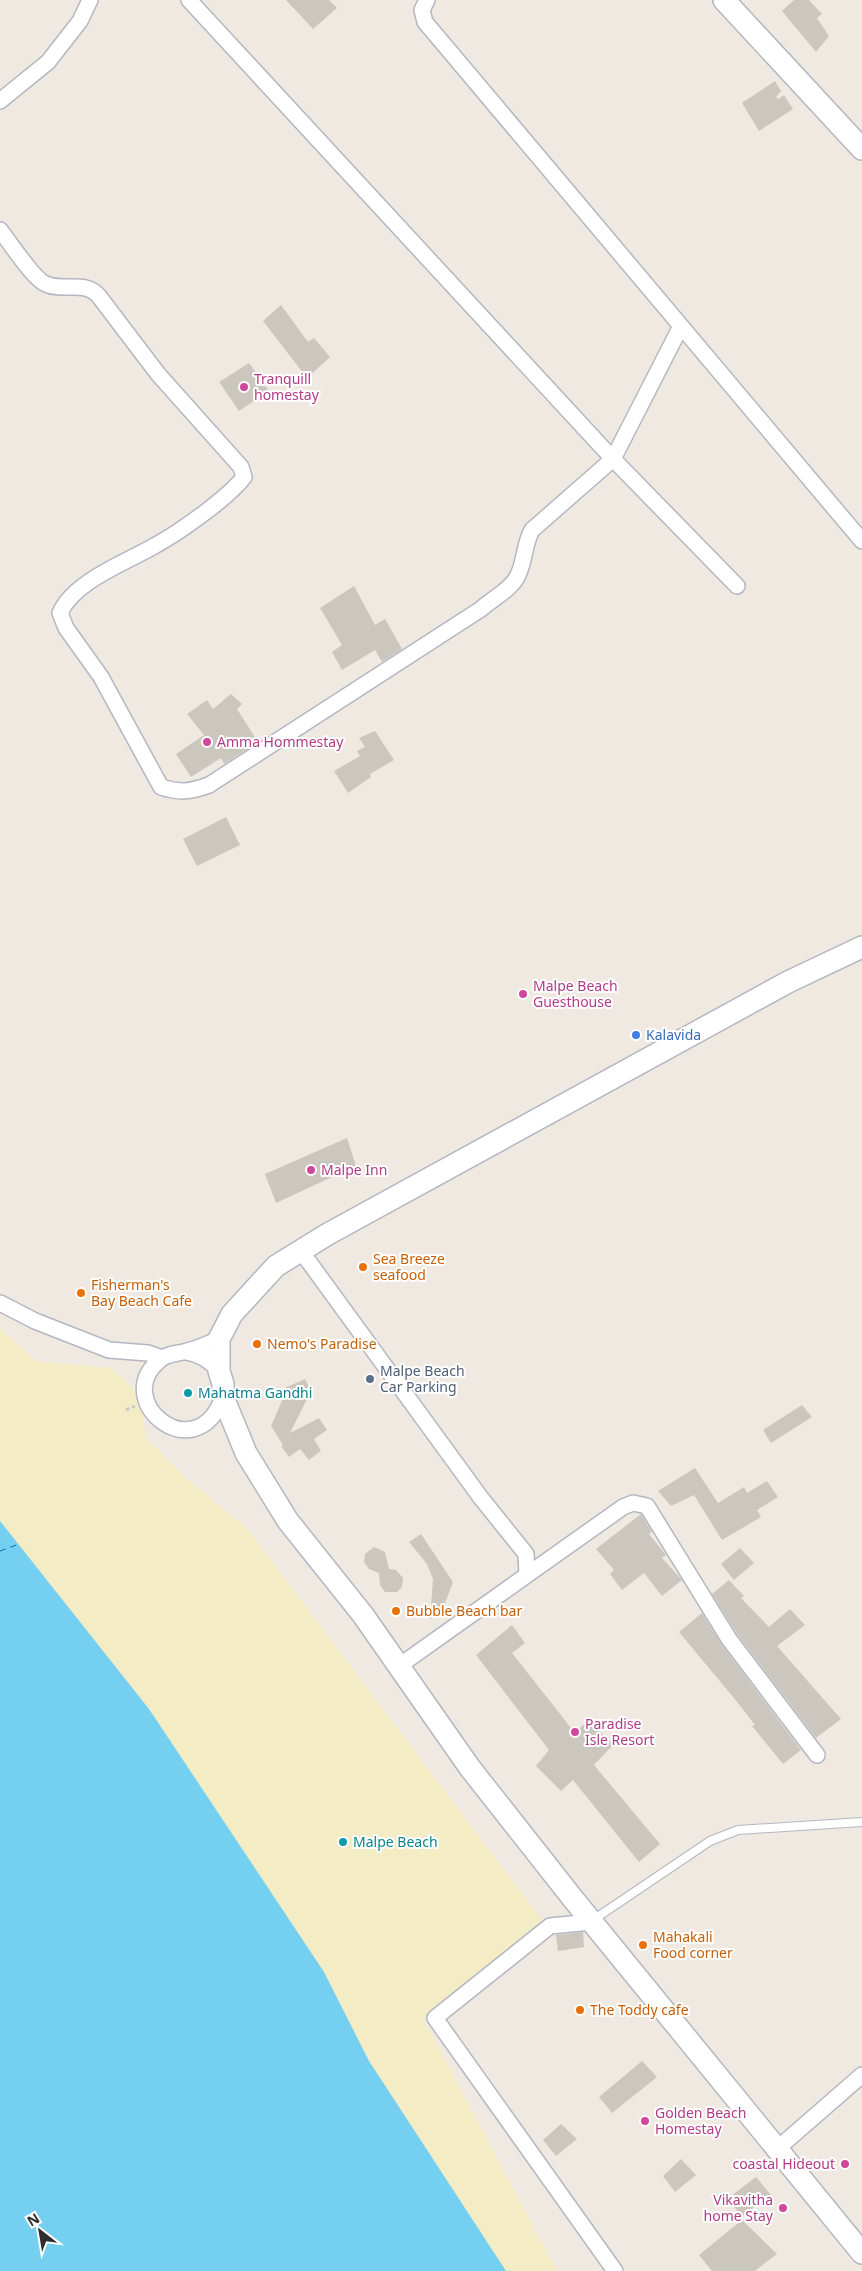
<svg xmlns="http://www.w3.org/2000/svg" width="862" height="2271" viewBox="0 0 862 2271" font-family="'Noto Sans',sans-serif">
<style>
.sand{fill:#f3ecc5}
.water{fill:#75cff0}
.lines{fill:none;stroke-linecap:round;stroke-linejoin:round}
.ferry{stroke:#0d6fa3;stroke-width:1;stroke-dasharray:6 5;stroke-linecap:butt}
.building{fill:#cbc7bf}
.lane-casing{stroke:#b4b7c1;stroke-width:10}
.street-casing{stroke:#b4b7c1;stroke-width:18}
.secondary-casing{stroke:#b4b7c1;stroke-width:24}
.path{stroke:#c9c9c9;stroke-width:3;stroke-dasharray:4 2.5;stroke-linecap:butt}
.lane{stroke:#fff;stroke-width:8}
.street{stroke:#fff;stroke-width:15}
.secondary{stroke:#fff;stroke-width:21}
.hotel-dot{fill:#d1479c;stroke:#fff;stroke-width:2}
.shop-dot{fill:#3f7fe0;stroke:#fff;stroke-width:2}
.food-dot{fill:#e8710a;stroke:#fff;stroke-width:2}
.service-dot{fill:#5c6f8a;stroke:#fff;stroke-width:2}
.culture-dot{fill:#0f9aa8;stroke:#fff;stroke-width:2}
.labels{text-anchor:middle;stroke-width:4;stroke-linejoin:round;paint-order:stroke}
.hotel-label{font-size:14px;fill:#b23c85;stroke:#fff;text-anchor:start}
.shop-label{font-size:14px;fill:#366cbe;stroke:#fff;text-anchor:start}
.food-label{font-size:14px;fill:#c56008;stroke:#fff;text-anchor:start}
.service-label{font-size:14px;fill:#4e5e75;stroke:#fff;text-anchor:start}
.culture-label{font-size:14px;fill:#0d838f;stroke:#fff;text-anchor:start}
</style>
<rect width="100%" height="100%" fill="#efe9e1"/>
<path class="sand" d="M0,1328l36,33 74,7 29,24 7,45 42,43 58,47 296,393 -119,98 134,253h-87l-470,-702z"/>
<path class="water" d="M0,1521l149,188 175,263 45,89 137,210h-506z"/>
<g class="lines">
<path class="ferry" d="M0,1551l19,-7"/>
</g>
<path class="building" d="M286,0h43l8,8 -24,21z
M794,0h15l13,14 -5,4 12,18 -13,16 -34,-41z
M775,81l6,10 -5,6 2,2 6,-4 9,14 -34,22 -17,-28z
M281,305l27,37 6,-4 16,19 -23,21 -44,-57z
M249,363l20,28 -30,20 -20,-29z
M354,586l21,39 10,-6 17,30 -20,13 -7,-12 -33,20 -10,-18 10,-7 -22,-37z
M231,694l11,10 -5,5 21,33 -34,22 -3,-6 -30,19 -15,-23 28,-19 -17,-21 20,-14 6,9z
M375,731l19,29 -24,14 1,3 -23,16 -14,-22 26,-15 -3,-5 8,-4 -6,-9z
M226,817l14,28 -43,21 -14,-27z
M347,1138l9,28 -80,37 -11,-29z
M305,1379l6,12 -21,42 29,-15 8,12 -13,9 7,12 -12,9 -9,-11 -11,8 -8,-11 2,-1 -12,-19 13,-30 -4,-6z
M802,1405l10,12 -41,26 -8,-13z
M695,1468l23,35 26,-16 3,6 20,-12 11,16 -21,13 4,7 -39,23 -28,-45 -23,11 -13,-15z
M641,1514l11,18 -3,2 17,21 -4,3 20,22 -20,16 -18,-23 -22,17 -12,-16 4,-4 -18,-21z
M421,1534l32,48 -10,27 -13,10 3,-40 -6,-15 -18,-22z
M374,1547l11,5 4,17 7,1 7,8 -1,9 -5,5h-12l-5,-7 -1,-12 -10,-4 -5,-7 1,-8z
M740,1548l14,15 -20,17 -13,-16z
M729,1580l15,16 -3,2 28,29 21,-18 15,16 -28,21 64,73 -25,19 -79,-104 -25,-40z
M702,1613l20,32 79,105 -18,14 -31,-38 3,-1 -17,-22 -59,-71z
M512,1625l13,18 -13,10 63,80 13,-13 25,25 -19,20 66,79 -21,18 -66,-82 -12,11 -25,-25 13,-16 -73,-95z
M583,1932l1,15 -26,4 -2,-16z
M642,2061l15,16 -45,36 -13,-16z
M561,2124l16,15 -21,17 -13,-16z
M681,2159l15,16 -21,17 -12,-16z
M756,2177l15,18 -29,21 -15,-17z
M742,2220l35,34 -22,17h-43l-13,-16z"/>
<g class="lines">
<g class="lane-casing">
<path id="lane" d="M593,1920l117,-79 28,-11 124,-8"/>
</g>
<g class="street-casing">
<path id="street" d="M189,0l424,459 124,127
M427,0l-5,10 3,12 437,519
M0,101l48,-39 32,-41 10,-21
M0,230c9,11 34,50 46,54 17,8 37,-4 52,11l60,79 83,93 3,10c-15,20 -64,55 -88,68 -29,17 -82,36 -96,68l6,15 35,49 60,110c19,6 29,5 48,-2l272,-176c11,-10 31,-20 37,-34 7,-14 6,-31 14,-45l81,-71 68,-133
M301,1251l180,247 45,56 1,21 -128,91
M0,1303l35,18 74,29 39,3 14,5
M219,1339c-10,4 -21,10 -32,12 -9,3 -18,2 -26,8 -53,41 35,113 62,38
M186,1352c15,3 23,8 33,19
M527,1575l96,-68 10,-4 14,3 82,133 88,116
M591,1922l-41,4 -115,92 180,253
M777,2149l85,-74"/>
</g>
<g class="secondary-casing">
<path id="secondary" d="M724,0l138,149
M862,947l-74,35 -460,252 -52,32 -44,48 -13,25v32l4,13v13l23,56 42,68 75,94 107,153 104,132 288,353"/>
</g>
<path class="path" d="M126,1410l9,-4"/>
<use href="#lane" class="lane"/>
<use href="#street" class="street"/>
<use href="#secondary" class="secondary"/>
</g>
<g class="hotel-dot">
<circle cx="244" cy="387" r="5"/>
<circle cx="207" cy="742" r="5"/>
<circle cx="523" cy="994" r="5"/>
<circle cx="311" cy="1170" r="5"/>
<circle cx="575" cy="1732" r="5"/>
<circle cx="645" cy="2121" r="5"/>
<circle cx="845" cy="2164" r="5"/>
<circle cx="783" cy="2208" r="5"/>
</g>
<circle class="shop-dot" cx="636" cy="1035" r="5"/>
<g class="food-dot">
<circle cx="363" cy="1267" r="5"/>
<circle cx="81" cy="1293" r="5"/>
<circle cx="257" cy="1344" r="5"/>
<circle cx="396" cy="1611" r="5"/>
<circle cx="643" cy="1945" r="5"/>
<circle cx="580" cy="2010" r="5"/>
</g>
<circle class="service-dot" cx="370" cy="1379" r="5"/>
<g class="culture-dot">
<circle cx="188" cy="1393" r="5"/>
<circle cx="343" cy="1842" r="5"/>
</g>
<g class="labels">
<g class="hotel-label">
<text x="254" y="384">Tranquill<tspan x="254" dy="16">homestay</tspan></text>
<text x="217" y="747">Amma Hommestay</text>
<text x="533" y="991">Malpe Beach<tspan x="533" dy="16">Guesthouse</tspan></text>
<text x="321" y="1175">Malpe Inn</text>
<text x="585" y="1729">Paradise<tspan x="585" dy="16">Isle Resort</tspan></text>
<text x="655" y="2118">Golden Beach<tspan x="655" dy="16">Homestay</tspan></text>
<text x="835" y="2169" text-anchor="end">coastal Hideout</text>
<text x="773" y="2205" text-anchor="end">Vikavitha<tspan x="773" dy="16">home Stay</tspan></text>
</g>
<g class="shop-label">
<text x="646" y="1040">Kalavida</text>
</g>
<g class="food-label">
<text x="373" y="1264">Sea Breeze<tspan x="373" dy="16">seafood</tspan></text>
<text x="91" y="1290">Fisherman's<tspan x="91" dy="16">Bay Beach Cafe</tspan></text>
<text x="267" y="1349">Nemo's Paradise</text>
<text x="406" y="1616">Bubble Beach bar</text>
<text x="653" y="1942">Mahakali<tspan x="653" dy="16">Food corner</tspan></text>
<text x="590" y="2015">The Toddy cafe</text>
</g>
<g class="service-label">
<text x="380" y="1376">Malpe Beach<tspan x="380" dy="16">Car Parking</tspan></text>
</g>
<g class="culture-label">
<text x="198" y="1398">Mahatma Gandhi</text>
<text x="353" y="1847">Malpe Beach</text>
</g>
</g>
<g transform="translate(40 2231) rotate(329)" stroke="#ffffff" stroke-width="4" paint-order="stroke">
<path d="M0-4L9 19L0 12L-9 19Z" fill="#2e2e2e"/>
<text y="-8" font-size="14" font-weight="bold" text-anchor="middle" fill="#2e2e2e">N</text>
</g>
</svg>
